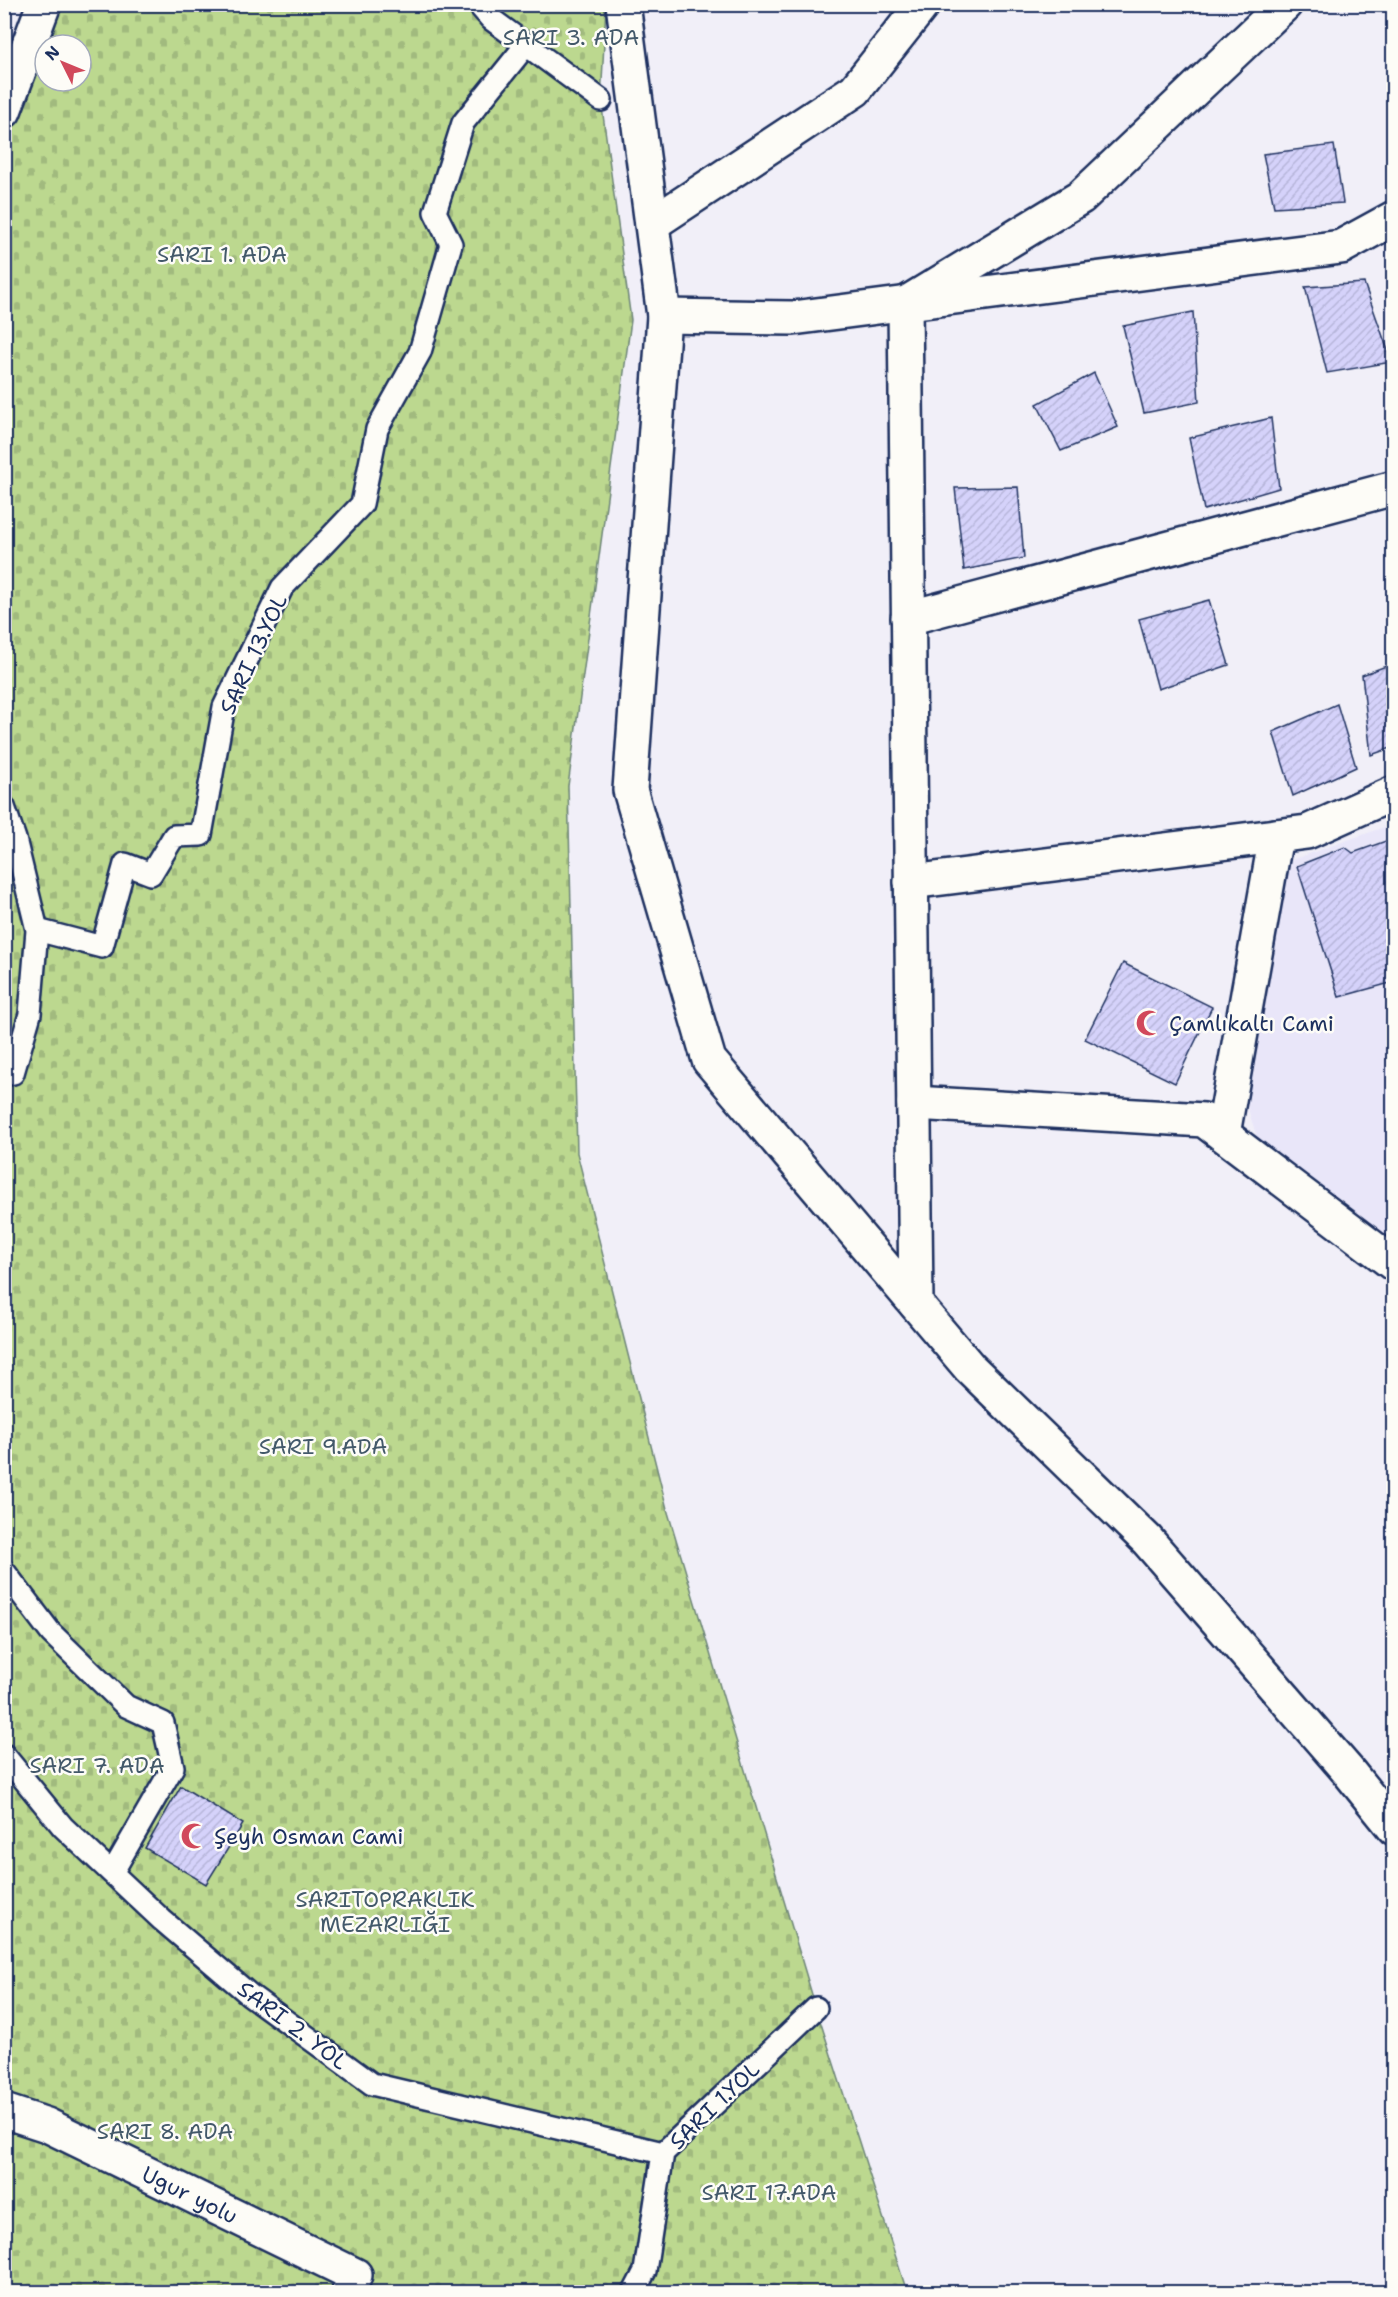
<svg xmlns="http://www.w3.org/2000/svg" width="1398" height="2297" viewBox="0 0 1398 2297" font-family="'Shantell Sans',sans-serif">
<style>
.built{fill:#e9e6f9}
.cemetery{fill:url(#cemetery-stones);stroke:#6c8476;stroke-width:1.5;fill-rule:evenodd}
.building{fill:url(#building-hatch);stroke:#1b2f5e;stroke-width:1.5}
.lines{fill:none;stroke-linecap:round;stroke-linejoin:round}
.lane-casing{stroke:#1b2f5e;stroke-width:26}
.street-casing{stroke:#1b2f5e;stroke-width:38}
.lane{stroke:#fdfcf7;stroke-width:21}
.street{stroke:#fdfcf7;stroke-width:33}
.labels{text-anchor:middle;stroke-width:5;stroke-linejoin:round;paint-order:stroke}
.park-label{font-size:22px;fill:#43596a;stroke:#fdfcf7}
.street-label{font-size:22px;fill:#1b2f5e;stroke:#fdfcf7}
.poi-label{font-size:22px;fill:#1b2f5e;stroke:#fdfcf7;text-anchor:start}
</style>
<defs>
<pattern id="cemetery-stones" width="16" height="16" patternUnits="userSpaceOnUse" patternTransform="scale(1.5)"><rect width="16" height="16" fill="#bcd88f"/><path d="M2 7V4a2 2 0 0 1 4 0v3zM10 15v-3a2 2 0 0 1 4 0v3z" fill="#a1ba7e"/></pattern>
<pattern id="building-hatch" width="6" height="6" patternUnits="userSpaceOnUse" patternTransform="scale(1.5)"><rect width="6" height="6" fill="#d5d2fa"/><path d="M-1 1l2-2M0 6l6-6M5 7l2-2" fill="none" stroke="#b6b5d9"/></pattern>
</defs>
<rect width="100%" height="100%" fill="#f1eff8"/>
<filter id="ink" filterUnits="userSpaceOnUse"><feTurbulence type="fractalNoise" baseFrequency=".0167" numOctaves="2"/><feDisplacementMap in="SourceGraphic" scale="12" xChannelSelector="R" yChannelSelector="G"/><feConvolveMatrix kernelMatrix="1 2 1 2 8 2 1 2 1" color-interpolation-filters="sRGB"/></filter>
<g filter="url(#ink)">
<path class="built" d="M1393,824v415l-132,-89 -14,-44 39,-244z"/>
<path class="cemetery" d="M44,5h562l-5,95 30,220 -63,466 9,367 90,356 149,499 91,284h-902l-1,-2181zM45,45h36v36h-36z"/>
<path class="building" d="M1334,145l9,58 -69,4 -11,-53z
M1364,283l28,79 -65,11 -22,-86z
M1193,312l6,90 -55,11 -21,-87z
M1094,373l24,54 -57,24 -24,-47z
M1271,418l8,70 -75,22 -15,-72z
M1018,487l6,71 -60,12 -9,-82z
M1209,600l20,65 -71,24 -19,-70z
M1394,663v84l-23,8 -9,-80z
M1337,704l19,63 -63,29 -20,-64z
M1394,838v144l-55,15 -42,-131 48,-19 8,6z
M1123,963l89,44 -37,76 -90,-44z
M181,1786l62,38 -37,60 -61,-36z"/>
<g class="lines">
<g class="lane-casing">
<path id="lane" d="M478,4l13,15 110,81
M4,807l11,32 22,91 -7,84 -17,59 -9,2
M37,930l65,17 23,-83 26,10 23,-38 27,-1 23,-128 58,-119 80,-84 15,-75 43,-77 31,-108 -16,-32 28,-89 63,-78
M4,1571l47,62 75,73 37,17 10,44 -61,106
M4,1755l59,72 99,93 88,75 122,89 291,69
M634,2292l11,-21 18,-118 153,-145"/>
</g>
<g class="street-casing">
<g id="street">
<path d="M623,4l41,312 -34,474 79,270 261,308 177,172 201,231 46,57"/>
<path d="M4,111l40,-107"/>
<path d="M652,224l203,-134 68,-86"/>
<path d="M664,316l129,2 548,-71 53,-29"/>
<path d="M908,618l486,-130"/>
<path d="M911,882l396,-50 87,-39"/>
<path d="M914,1103l290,17 190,144"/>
<path d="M1223,1134l53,-298"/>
<path d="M916,1304l-11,-1000 176,-107 204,-193"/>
<path id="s1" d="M4,2111l43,14 308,150 -6,17"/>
</g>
</g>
<use href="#lane" class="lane"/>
<use href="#street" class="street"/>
</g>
</g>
<defs>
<g id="mosque-bare" transform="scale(2.07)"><path d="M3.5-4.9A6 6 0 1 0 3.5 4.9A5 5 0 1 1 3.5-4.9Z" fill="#d1495b" stroke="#fdfcf7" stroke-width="2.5" paint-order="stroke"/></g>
</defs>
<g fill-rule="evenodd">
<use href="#mosque-bare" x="1149" y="1023"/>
<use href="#mosque-bare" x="194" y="1836"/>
</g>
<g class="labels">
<g class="park-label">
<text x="571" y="45">SARI 3. ADA</text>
<text x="222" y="262">SARI 1. ADA</text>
<text x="323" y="1454">SARI 9.ADA</text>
<text x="97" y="1773">SARI 7. ADA</text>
<text x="385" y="1907">SARITOPRAKLIK<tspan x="385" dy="25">MEZARLIĞI</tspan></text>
<text x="165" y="2139">SARI 8. ADA</text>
<text x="769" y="2200">SARI 17.ADA</text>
</g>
<g class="street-label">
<text transform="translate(253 654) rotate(-65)" y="8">SARI 13.YOL</text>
<text transform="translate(293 2025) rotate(37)" y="8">SARI 2. YOL</text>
<text transform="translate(714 2105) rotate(-44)" y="8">SARI 1.YOL</text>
<text dy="8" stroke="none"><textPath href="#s1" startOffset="204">Ugur yolu</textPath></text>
</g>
<g class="poi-label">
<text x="1169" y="1031">Çamlıkaltı Cami</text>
<text x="214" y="1844">Şeyh Osman Cami</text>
</g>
</g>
<rect width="1398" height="2297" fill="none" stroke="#fdfcf7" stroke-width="24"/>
<rect x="12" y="12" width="1374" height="2273" fill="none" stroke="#1b2f5e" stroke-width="2" filter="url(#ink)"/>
<g transform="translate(63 63) rotate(313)"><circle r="28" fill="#fdfcf7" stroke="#a3aaba" stroke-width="1.5"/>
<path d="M0-4.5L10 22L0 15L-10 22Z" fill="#d1495b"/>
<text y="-9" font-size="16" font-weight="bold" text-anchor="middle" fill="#1b2f5e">N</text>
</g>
</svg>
